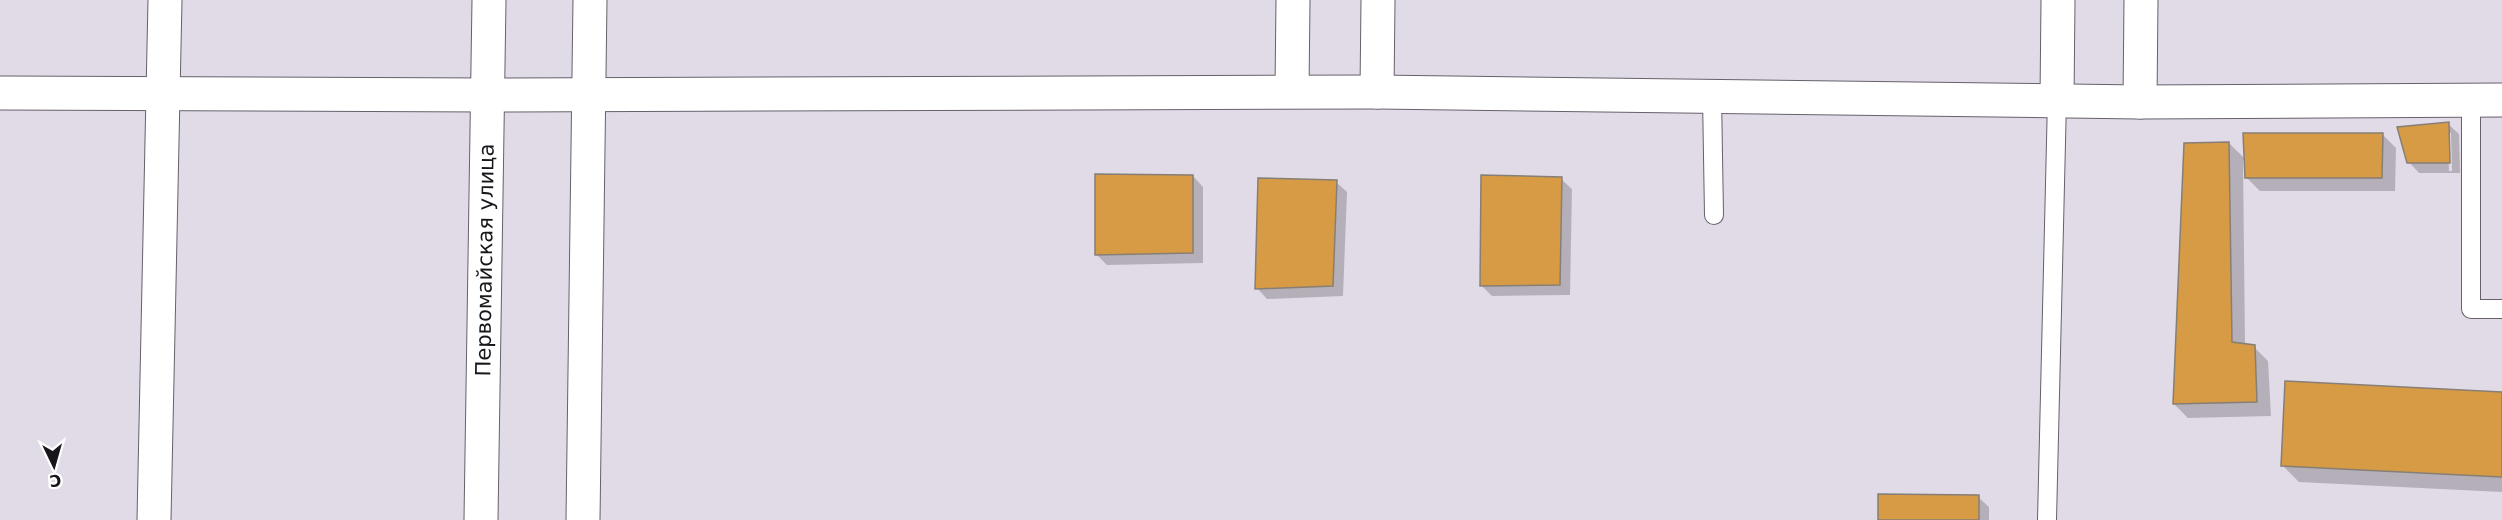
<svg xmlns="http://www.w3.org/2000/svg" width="2502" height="520" viewBox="0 0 2502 520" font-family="'DejaVu Sans',sans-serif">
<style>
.shadow{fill:#0003;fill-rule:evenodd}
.building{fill:#d79b45;stroke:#877f75;stroke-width:1.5}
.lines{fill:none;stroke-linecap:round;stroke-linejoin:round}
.lane-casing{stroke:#66616b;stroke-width:20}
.street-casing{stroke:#66616b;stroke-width:35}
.lane{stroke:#fff;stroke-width:18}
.street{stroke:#fff;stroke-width:33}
.labels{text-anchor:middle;stroke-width:4.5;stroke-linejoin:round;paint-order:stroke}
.street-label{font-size:21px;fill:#18161a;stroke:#fff}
</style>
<rect width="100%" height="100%" fill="#e1dbe7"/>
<path class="shadow" d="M2448,124l11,10 1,39h-41l-10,-11zM2448,133h3l1,38h-3z
M2382,134l14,14 -1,43h-135l-14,-14v-17h-3l2,185 9,2 14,14 3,55 -83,2 -14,-14 55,-261 17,17z
M1193,176l10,11v76l-96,2 -11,-11z
M1561,179l11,10 -2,106 -78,1 -10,-10z
M1336,182l11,10 -4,104 -76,3 -10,-11z
M2502,393v99l-203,-10 -17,-17z
M1978,497l11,10v13h-110z"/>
<path class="building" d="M2449,122l1,41h-43l-10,-36z
M2243,133h140l-1,45h-137z
M2229,142l3,200 23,3 2,57 -84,2 11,-261z
M1095,174l98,1v78l-98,2z
M1481,175l81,2 -2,108 -80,1z
M1258,178l79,2 -4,106 -78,3z
M2285,381l217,11v85l-221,-11z
M1878,494l101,1v25h-101z"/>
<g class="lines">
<g class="lane-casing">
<path id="lane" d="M1712,96l2,119
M2471,100v209h31
M2047,520l10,-420"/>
</g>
<g class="street-casing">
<g id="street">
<path d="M1292,91l1,-91"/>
<path d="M1377,92l1,-92"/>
<path d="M0,93l487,2 890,-3 763,10 362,-2"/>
<path d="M2057,100l1,-100"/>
<path d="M2140,102l1,-102"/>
<path d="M154,520l11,-520"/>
<path id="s1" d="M481,520l8,-520"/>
<path d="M583,520l7,-520"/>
</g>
</g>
<use href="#lane" class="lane"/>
<use href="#street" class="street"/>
</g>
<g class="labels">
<g class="street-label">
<text dy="7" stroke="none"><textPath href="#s1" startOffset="260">Первомайская улица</textPath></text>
</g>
</g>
<g transform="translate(54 466) rotate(175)" stroke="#ffffff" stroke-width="4.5" paint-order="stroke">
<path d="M0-4.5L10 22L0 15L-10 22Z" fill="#18161a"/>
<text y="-9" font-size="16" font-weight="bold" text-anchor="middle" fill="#18161a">С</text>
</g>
</svg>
